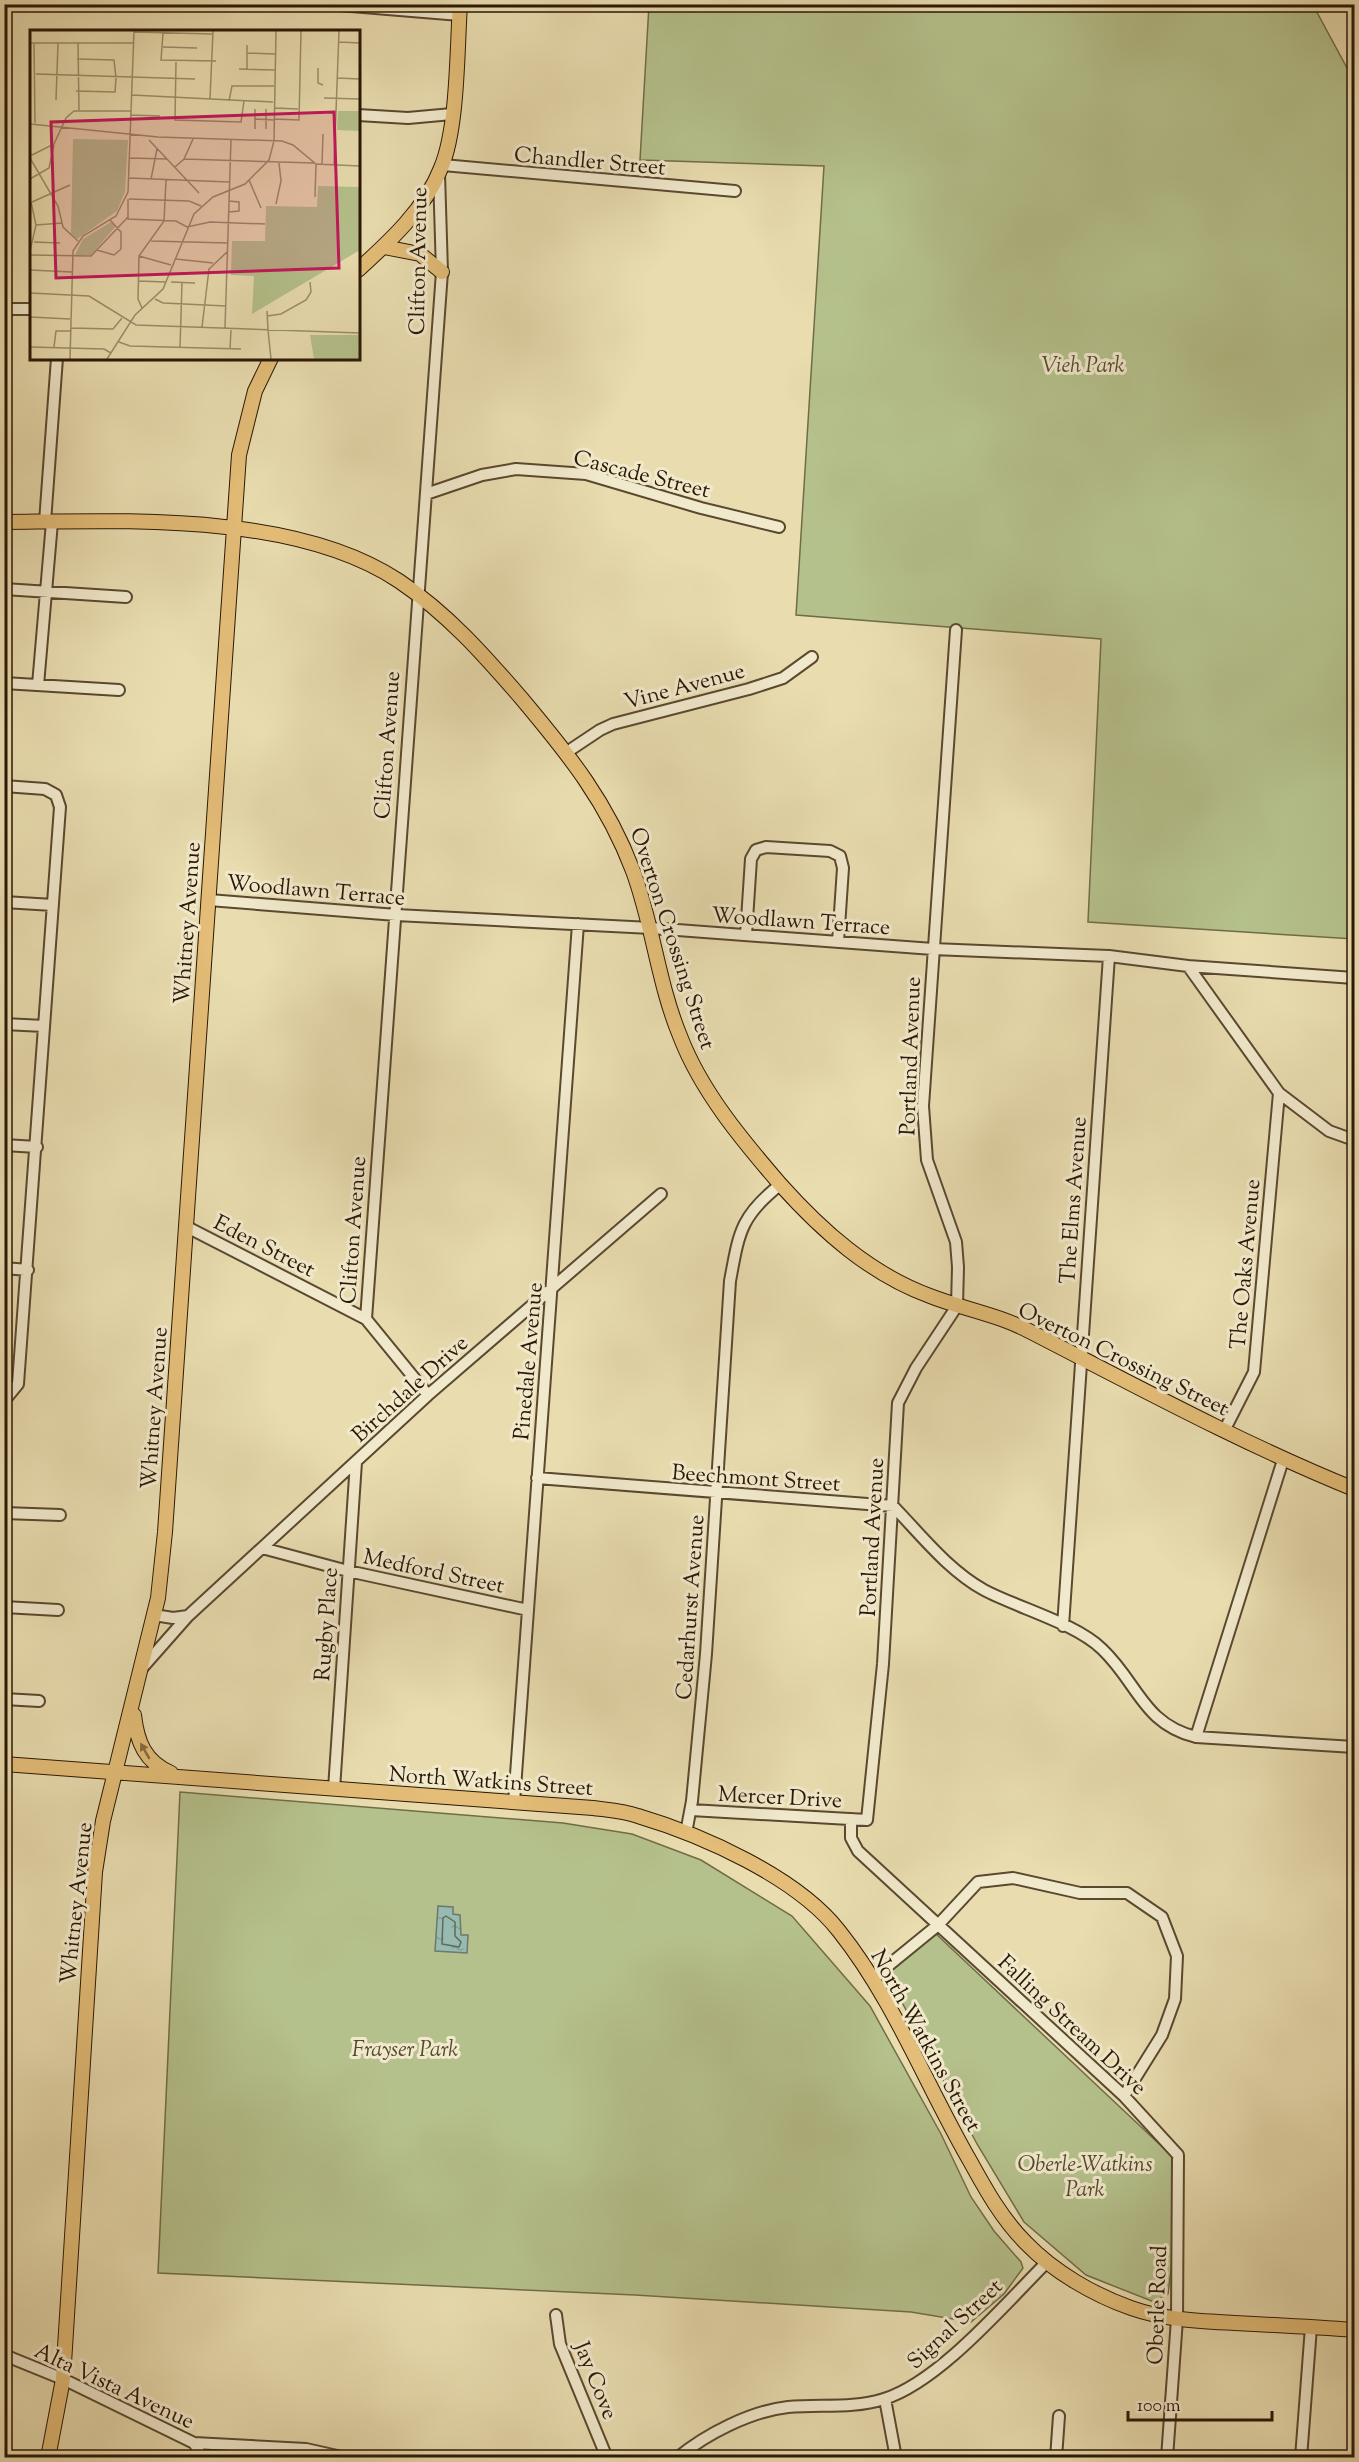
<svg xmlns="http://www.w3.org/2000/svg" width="1359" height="2462" viewBox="0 0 1359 2462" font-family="'Sorts Mill Goudy',serif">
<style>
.green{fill:#b5c18c;stroke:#706c48;stroke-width:1.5}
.water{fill:url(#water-ripples);stroke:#6c796c;stroke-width:1.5}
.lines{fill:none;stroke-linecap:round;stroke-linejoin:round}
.shore{stroke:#62695b;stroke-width:1.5}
.minor-casing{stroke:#5a4830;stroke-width:14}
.major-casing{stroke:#2b1705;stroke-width:16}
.minor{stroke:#f1e9cc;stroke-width:10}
.major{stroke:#e4be78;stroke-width:14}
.oneway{fill:#886a3e}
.labels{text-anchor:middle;stroke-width:6;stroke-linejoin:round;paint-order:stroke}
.street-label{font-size:22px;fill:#2b1705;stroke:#f1e9cc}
.park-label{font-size:22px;font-style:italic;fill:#544a2e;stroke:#f1e9cc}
.inset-road{fill:none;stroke:#9d8e6c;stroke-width:1.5}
.view{fill:#c2185b;fill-opacity:0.15;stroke:#c2185b;stroke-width:3}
.inset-edge{fill:none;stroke:#2b1705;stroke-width:3}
</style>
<defs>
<pattern id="water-ripples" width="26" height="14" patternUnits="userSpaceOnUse" patternTransform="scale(1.5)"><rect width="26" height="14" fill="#98bbb1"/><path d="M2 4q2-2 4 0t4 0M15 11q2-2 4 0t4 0" fill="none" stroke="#83a097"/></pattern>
</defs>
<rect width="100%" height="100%" fill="#e9ddb0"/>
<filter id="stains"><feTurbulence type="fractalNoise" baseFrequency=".00333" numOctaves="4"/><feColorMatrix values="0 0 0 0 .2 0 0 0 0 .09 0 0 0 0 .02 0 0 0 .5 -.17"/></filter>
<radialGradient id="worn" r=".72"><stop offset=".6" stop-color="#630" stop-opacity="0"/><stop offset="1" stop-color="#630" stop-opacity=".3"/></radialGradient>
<path class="green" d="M649,5h664l41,76v858l-266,-17 13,-283 -305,-24 28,-449 -184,-6z
M180,1792l383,31 69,11 69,26 91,56 78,90 71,128 30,63 23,34 27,31 2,6 -19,26 -33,28 -60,-10 -276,-17 -477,-22z
M935,1933l237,223v107l-4,31 -14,8 -68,-27 -62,-53 -47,-78 -90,-170z"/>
<path class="water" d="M438,1906l15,1v7l7,1 1,20h7l-1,18 -32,-2z"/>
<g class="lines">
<path class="shore" d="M446,1916l9,6v14l6,6 -2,5 -17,-3 1,-26z"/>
<g class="minor-casing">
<path id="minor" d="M327,4l133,11
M358,115l50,3 44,-4
M443,165l292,26
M4,309h28
M426,494l56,-19 34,-6 70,5 115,34 78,19
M45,522l12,-164
M4,589l122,8
M4,683l115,7
M38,685l14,-163
M567,752l33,-22 13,-6 136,-35 34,-11 29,-21
M4,786l41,3 11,6 4,12 -42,577 -14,17
M209,900l187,15 255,13 282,21 176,7 79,10 166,12
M4,902l49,3
M746,935l5,-76 5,-9 10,-3 64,4 10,5 3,12 -5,74
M1188,966l91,127 50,38 25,9
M4,1024l40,2
M4,1145l33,2
M187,1227l179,92 62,76
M4,1268l24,2
M366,1319l76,-1047 -3,-98
M1224,1431l30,-59 25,-279
M537,1478l356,28c28,29 55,64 91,84 34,18 91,33 118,59 36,34 41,75 94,88l158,10
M4,1513l56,2
M262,1548l86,23 180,39
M4,1607l54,3
M188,1616l240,-221 233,-201
M1063,1626l46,-670
M143,1667l45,-51 -15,2 -19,-3
M4,1699l35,2
M1196,1737l87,-277
M334,1789l22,-327
M514,1802l64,-878
M691,1810l176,10 16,-156 15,-261 18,-35 41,-62 1,-39 -2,-25 -29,-82 -4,-54 33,-476
M851,1819v19l7,13 266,245 54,59 -1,164 -10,139
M686,1833l6,-32 14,-147 24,-373c9,-48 10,-65 51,-97
M873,1978l65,-53 40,-43 35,-4 67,15h47l35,24 15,39 -2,43 -13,36 -38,61
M556,2315l4,29 47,114
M4,2355l59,24 131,64 9,15
M885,2399l11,59
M194,2443l112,6 40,9
M677,2458c29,-24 74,-47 111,-51 33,-3 64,2 96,-8 55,-17 121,-95 163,-137
M1056,2458l3,-42
M1301,2458l10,-131"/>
</g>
<g class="major-casing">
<path id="major" d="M384,247l36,7 22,18
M358,270c32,-29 67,-61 83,-102 17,-40 16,-119 19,-164
M4,522c121,-1 291,-10 395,59 49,33 85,74 123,118 47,56 85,103 111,172 20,54 25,112 47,165 21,55 62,104 100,148 42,47 90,90 150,112 33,13 70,19 101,36 107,55 212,112 323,157
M134,1715c3,27 11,47 37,58
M4,1764l589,44c15,2 31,3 45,8 64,19 159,61 201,115 55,69 87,154 131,230 16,29 32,58 56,82 28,29 68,52 105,65 34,12 69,13 104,15 40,2 80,4 119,7
M48,2458l15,-79 32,-507 8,-51 55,-223 7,-66 74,-1077 16,-64 16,-33"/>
</g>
<use href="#minor" class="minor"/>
<use href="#major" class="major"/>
</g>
<defs><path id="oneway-solid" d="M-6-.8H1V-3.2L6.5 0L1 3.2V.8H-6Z" transform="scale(1.5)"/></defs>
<use class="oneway" href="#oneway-solid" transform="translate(145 1751) rotate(-120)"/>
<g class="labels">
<g class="street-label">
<text transform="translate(590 160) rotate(5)" y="8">Chandler Street</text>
<text transform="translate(417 261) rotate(-89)" y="8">Clifton Avenue</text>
<text transform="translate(642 473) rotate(14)" y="8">Cascade Street</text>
<text transform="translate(684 685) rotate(-15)" y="8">Vine Avenue</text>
<text transform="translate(386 745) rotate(-86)" y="8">Clifton Avenue</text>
<text transform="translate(316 889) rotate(5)" y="8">Woodlawn Terrace</text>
<text transform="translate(801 920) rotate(4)" y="8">Woodlawn Terrace</text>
<text transform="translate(186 923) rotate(-86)" y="8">Whitney Avenue</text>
<text transform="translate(674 938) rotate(72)" y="8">Overton Crossing Street</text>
<text transform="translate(909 1056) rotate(-88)" y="8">Portland Avenue</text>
<text transform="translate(1072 1200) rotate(-86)" y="8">The Elms Avenue</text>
<text transform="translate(352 1230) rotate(-86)" y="8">Clifton Avenue</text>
<text transform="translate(265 1245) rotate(27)" y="8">Eden Street</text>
<text transform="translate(1244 1264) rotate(-85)" y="8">The Oaks Avenue</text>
<text transform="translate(1124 1358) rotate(26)" y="8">Overton Crossing Street</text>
<text transform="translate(527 1361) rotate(-85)" y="8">Pinedale Avenue</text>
<text transform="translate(409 1388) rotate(-42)" y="8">Birchdale Drive</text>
<text transform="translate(153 1408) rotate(-86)" y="8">Whitney Avenue</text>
<text transform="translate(756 1477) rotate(4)" y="8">Beechmont Street</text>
<text transform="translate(871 1537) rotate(-87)" y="8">Portland Avenue</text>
<text transform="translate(434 1570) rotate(12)" y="8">Medford Street</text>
<text transform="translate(689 1607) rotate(-86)" y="8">Cedarhurst Avenue</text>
<text transform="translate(325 1624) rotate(-86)" y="8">Rugby Place</text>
<text transform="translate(491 1780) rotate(4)" y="8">North Watkins Street</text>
<text transform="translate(780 1796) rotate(3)" y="8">Mercer Drive</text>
<text transform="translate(75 1903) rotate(-84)" y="8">Whitney Avenue</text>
<text transform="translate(1073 2024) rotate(43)" y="8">Falling Stream Drive</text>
<text transform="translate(927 2040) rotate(61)" y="8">North Watkins Street</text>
<text transform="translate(1156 2305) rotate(-88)" y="8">Oberle Road</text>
<text transform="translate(954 2323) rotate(-43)" y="8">Signal Street</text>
<text transform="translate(597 2380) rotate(68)" y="8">Jay Cove</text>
<text transform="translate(115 2385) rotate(25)" y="8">Alta Vista Avenue</text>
</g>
<g class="park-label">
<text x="1083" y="372">Vieh Park</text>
<text x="405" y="2056">Frayser Park</text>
<text x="1085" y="2171">Oberle-Watkins<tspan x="1085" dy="25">Park</tspan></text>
</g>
</g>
<g transform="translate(30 30)">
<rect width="330" height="330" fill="#e9ddb0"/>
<path d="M308,81h22v20l-23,-1zM43,109l55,1 -3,52 -8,19 -40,28 -6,-6zM288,156l42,1v63l-108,64 2,-38 -23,-1 1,-34h33l1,-35 51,1zM81,192l4,5 -24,28h-16l8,-16zM280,305h50v24h-46z" fill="#b5c18c"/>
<path class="inset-road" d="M104,2l79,2M133,3l-2,27 55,1M309,12l21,1M0,13h103M4,13l1,80M48,13l1,67M133,17l34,1M217,23l28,1M146,32l-1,58 66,2 3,-21M288,38v15l5,2M209,39l36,1M217,39v-24M6,44l159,5M307,48l23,1M46,61l39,1 1,-14 -2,-18 -37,-1M102,65l141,7M294,68l36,1M180,69l3,-68M26,70l2,-57M199,71l3,-15h42M245,78l23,1M101,85l29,1M225,89l19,1M244,89l25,1 2,-89M0,94l128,13 124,4 11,4 23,19 44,2M225,99v-20M236,99v-20M119,110l50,53M0,126l24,-12 12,-26 8,-7h57M0,128l28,48 5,21 15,14M99,128l38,1M154,129l130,4M292,135l1,-31M304,135l5,-134M145,137l9,-8 9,-20M99,148l100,4M0,149l19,-11 5,-23M121,149l6,-30M219,150l12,28M285,167l1,-33M98,169v20l48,2 11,6 23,-5 55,2M99,169l60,2 12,5M2,172l38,-17M246,174l5,-23 -2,-18M199,182l10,-1v-9l-10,-1M6,195l26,-2M121,211l77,2M4,212l26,1M67,220l17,5 7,-6v-17l-11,-12M0,221l6,-26 -5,-23M0,225l61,1 37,-39M109,226l32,9M146,229l37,4M0,240l42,2M108,251l28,1M141,252l24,1M0,263l59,3 47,29 224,8M125,269l8,4 63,3M112,278l-4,-9 1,-43 25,-35 2,-41M237,281l1,19M237,286l14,-2 25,-14 5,-8 -1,-10M0,287l40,2M172,297l7,-58 18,-17M41,298l42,1 9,-11M195,298l6,-188M238,300l3,29M89,312l11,4 111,3M0,317l74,2 7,4M24,317l2,-16h15M150,318l2,-65M200,319l1,-19M40,329l3,-108 10,-15 33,-20 12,-24 6,-161M77,329l28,-44 28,-26 31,-75 19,-17 32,-13 24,-24 5,-19 2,-110"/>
<path class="view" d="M304,82l5,156 -283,10 -5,-156z"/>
<rect width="330" height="330" class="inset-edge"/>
</g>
<rect width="1359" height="2462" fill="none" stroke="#e9ddb0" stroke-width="24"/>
<rect x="6" y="6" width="1347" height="2450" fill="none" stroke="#2b1705" stroke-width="3"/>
<rect x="12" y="12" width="1335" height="2438" fill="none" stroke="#2b1705" stroke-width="1.5"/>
<path d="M1128 2411v9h144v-9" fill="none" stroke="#2b1705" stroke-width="3"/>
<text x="1137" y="2411" font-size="18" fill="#2b1705" stroke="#f1e9cc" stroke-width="4.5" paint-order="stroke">100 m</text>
<rect width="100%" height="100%" filter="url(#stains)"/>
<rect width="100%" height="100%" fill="url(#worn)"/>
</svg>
